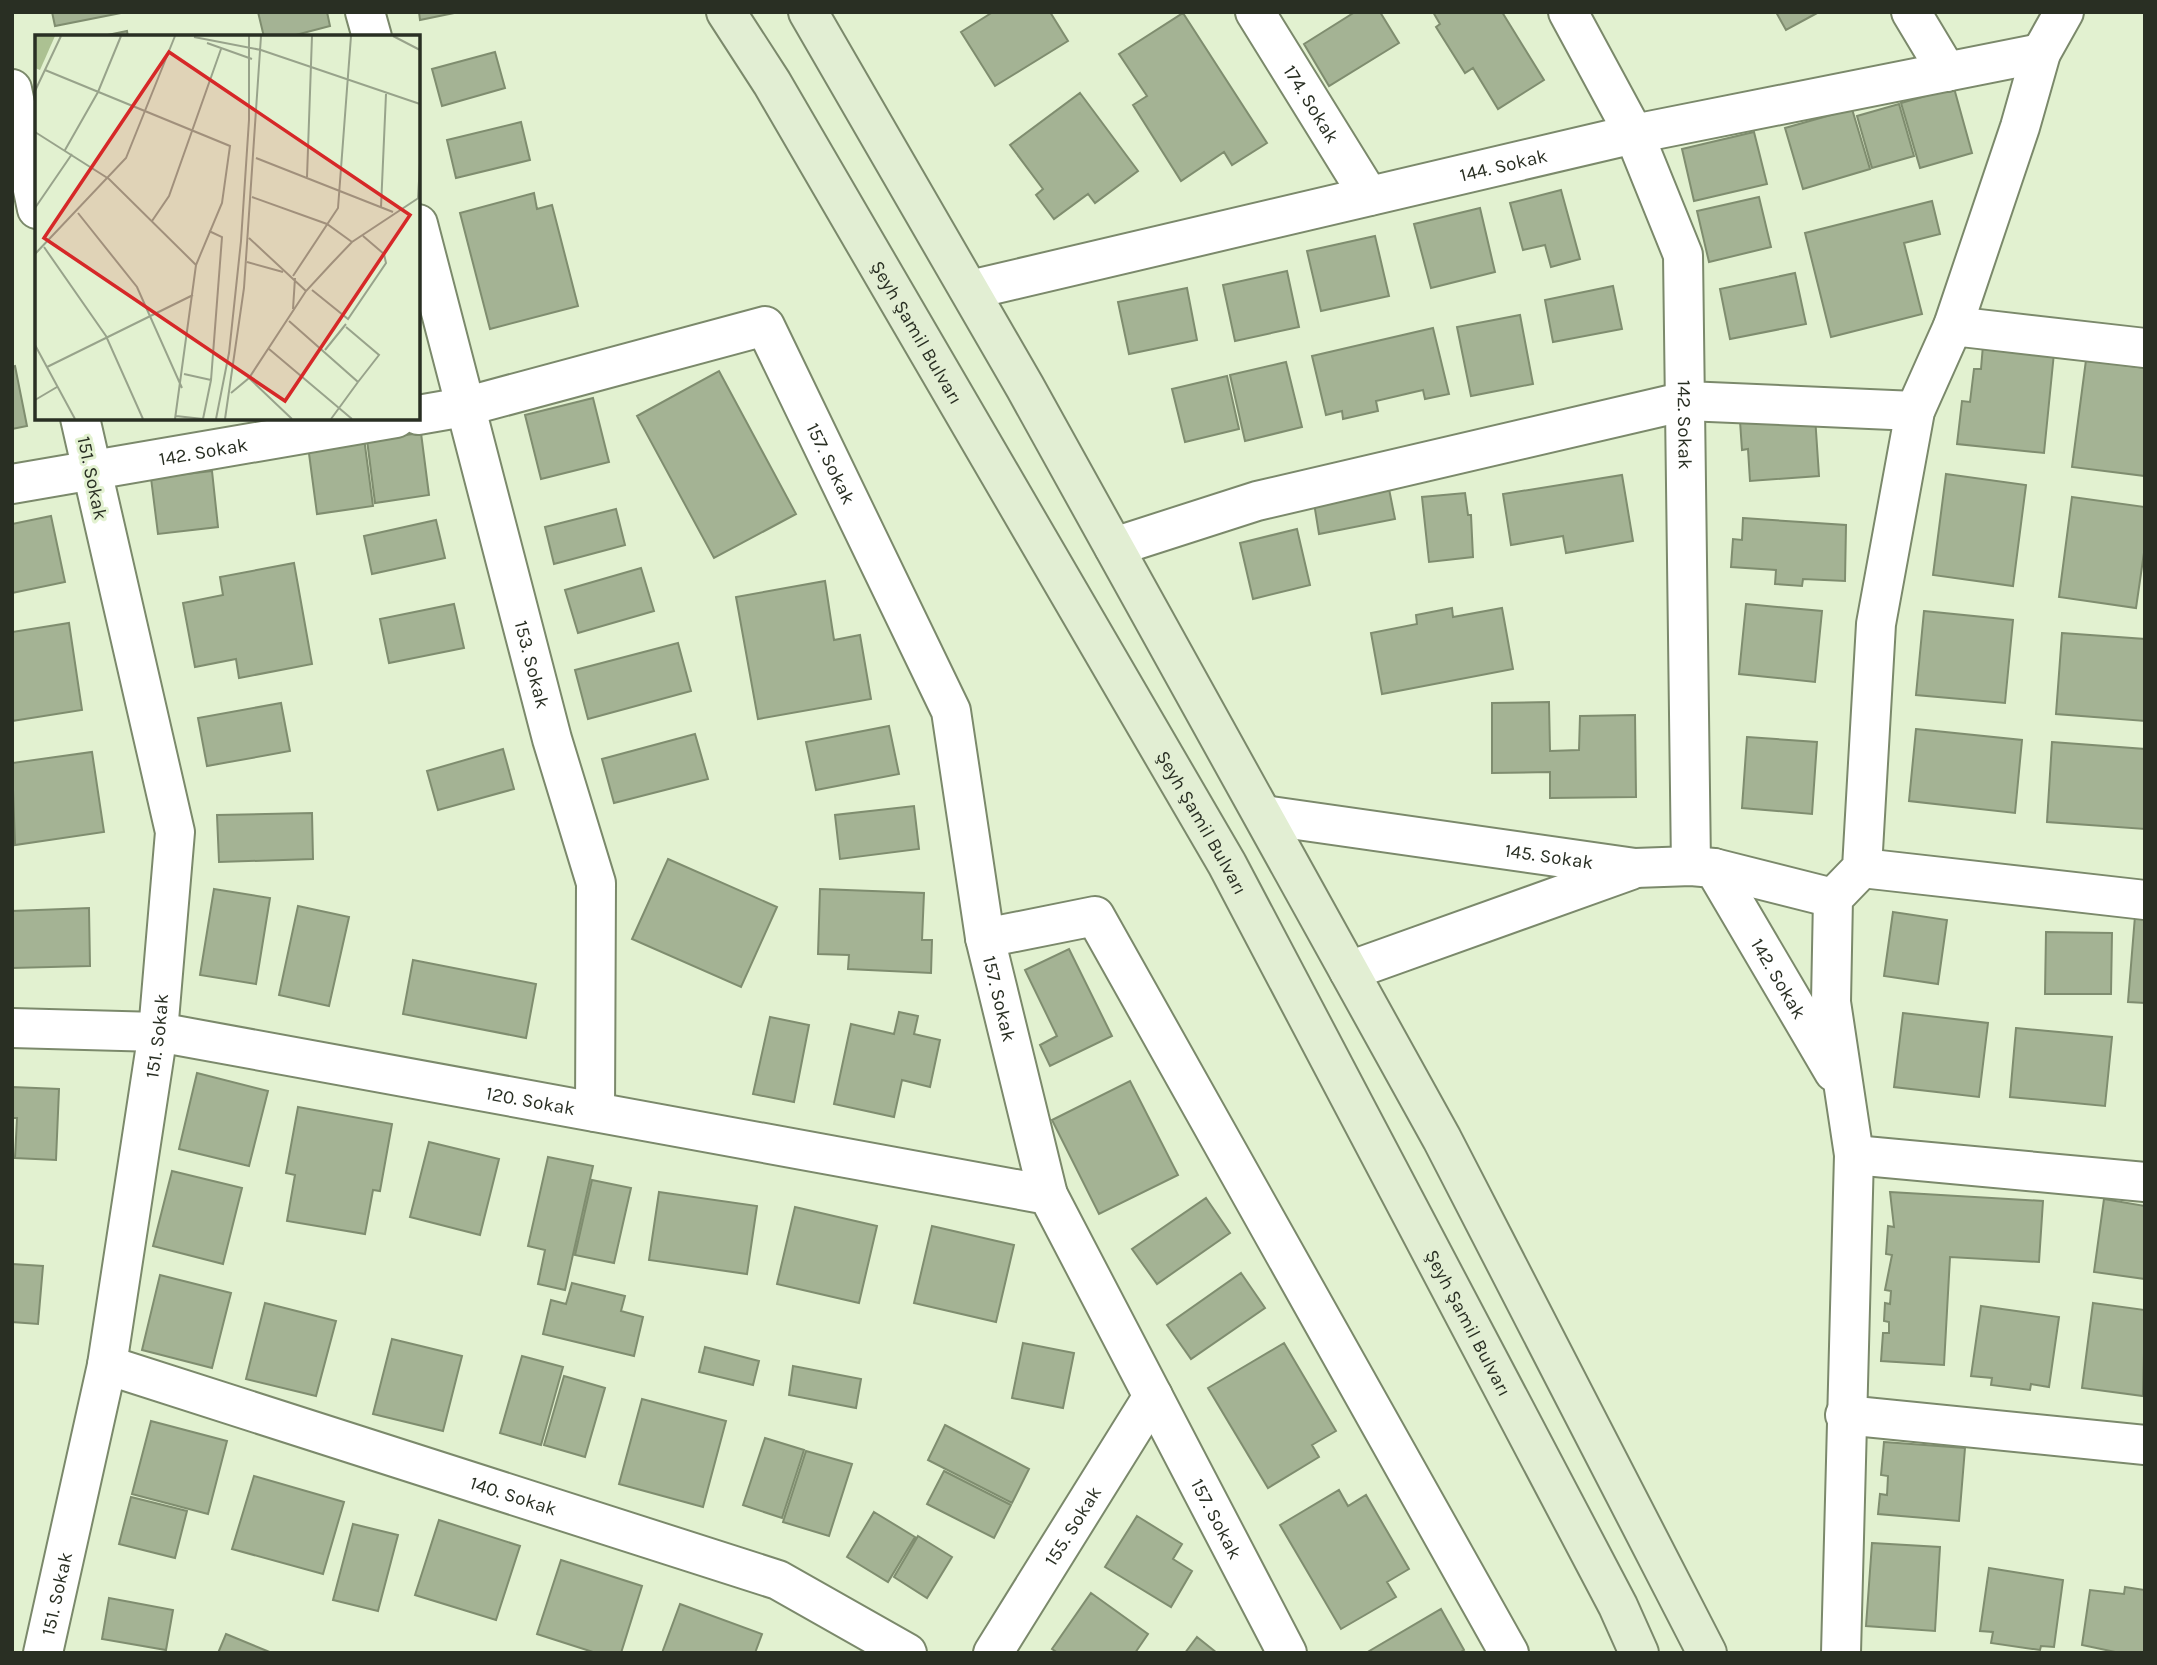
<svg xmlns="http://www.w3.org/2000/svg" width="2157" height="1665" viewBox="0 0 2157 1665" font-family="Karla,sans-serif">
<style>
.building{fill:#a4b394;stroke:#7f8d6f;stroke-width:2}
.lines{fill:none;stroke-linecap:round;stroke-linejoin:round}
.minor-casing{stroke:#7b896b;stroke-width:42}
.tertiary-casing{stroke:#7b896b;stroke-width:42}
.secondary-casing{stroke:#7b896b;stroke-width:42}
.minor{stroke:#fff;stroke-width:38}
.tertiary{stroke:#fff;stroke-width:38}
.secondary{stroke:#e2eed3;stroke-width:38}
.labels{text-anchor:middle;stroke-width:6;stroke-linejoin:round;paint-order:stroke}
.street-label{font-size:19px;fill:#292f23;stroke:#e2f1d0}
.inset-road{fill:none;stroke:#98a38b;stroke-width:2}
.view{fill:#d62828;fill-opacity:0.15;stroke:#d62828;stroke-width:3.5}
.inset-edge{fill:none;stroke:#292f23;stroke-width:3.5}
</style>
<rect width="100%" height="100%" fill="#e2f1d0"/>
<path class="building" d="M52,12h74l-71,14z
M258,12h69l3,14 -42,11h-24z
M419,12h40l-39,8z
M993,12h57l18,29 -73,45 -34,-54z
M1355,12h25l19,31 -70,43 -25,-42z
M1433,12h69l42,68 -46,29 -25,-41 -8,5 -29,-46 4,-3z
M1776,12h43l-33,18z
M1183,13l84,130 -35,22 -8,-13 -43,29 -48,-76 14,-9 -28,-42z
M127,31l1,6h-30z
M495,52l10,36 -63,18 -10,-37z
M1954,88l18,65 -52,15 -19,-65z
M1080,93l58,78 -43,32 -7,-9 -34,25 -18,-24 7,-6 -33,-44z
M1899,104l15,52 -42,12 -15,-52z
M1852,109l18,60 -67,20 -18,-61z
M521,122l9,38 -74,18 -9,-38z
M1754,132l13,52 -73,17 -12,-52z
M1561,190l19,69 -29,8 -6,-22 -22,5 -13,-47z
M534,193l3,16 15,-4 26,101 -88,23 -30,-116z
M1759,197l12,50 -62,15 -12,-51z
M1932,201l8,33 -36,9 18,71 -91,23 -26,-104z
M1480,208l15,64 -64,16 -17,-64z
M1375,236l14,60 -68,15 -14,-60z
M1287,271l12,56 -64,14 -12,-56z
M1795,273l11,51 -76,15 -10,-50z
M1613,286l9,43 -69,13 -8,-42z
M1187,288l10,52 -68,14 -11,-52z
M1520,315l13,69 -62,12 -14,-69z
M1433,328l16,66 -24,5 -2,-9 -47,11 2,10 -35,8 -1,-8 -16,4 -14,-59z
M1983,345l71,8 -10,100 -87,-9 5,-43 8,1 4,-33h7z
M2086,360l59,8v108l-73,-9z
M1286,362l16,65 -57,14 -15,-66z
M15,366l12,60 -15,3v-62z
M719,371l77,143 -82,44 -77,-142z
M1227,376l12,53 -54,13 -13,-53z
M593,398l16,64 -68,17 -16,-64z
M1815,416l4,60 -69,5 -2,-32 -6,1 -2,-29z
M421,433l8,62 -54,8 -8,-63z
M364,438l9,68 -56,8 -9,-68z
M212,471l6,56 -60,7 -7,-56z
M1946,474l80,11 -13,101 -80,-11z
M1622,475l11,66 -67,12 -3,-17 -52,9 -8,-51z
M1389,489l6,30 -76,15 -5,-31z
M1465,493l3,22h3l2,42 -44,5 -7,-65z
M2072,497l73,10v39l-9,62 -77,-11z
M616,509l9,36 -71,19 -9,-37z
M51,516l14,66 -53,11v-69z
M1743,518l103,7 -1,56 -42,-2 -1,7 -27,-2 1,-14 -45,-3 2,-28 9,1z
M436,520l9,38 -73,16 -8,-38z
M1297,529l13,56 -57,14 -13,-56z
M294,563l18,101 -73,14 -3,-19 -41,8 -12,-64 40,-8 -3,-18z
M641,568l13,43 -76,22 -13,-43z
M825,581l9,59 26,-5 11,64 -113,20 -22,-122z
M454,604l10,44 -75,15 -9,-44z
M1746,604l76,7 -7,71 -76,-8z
M1452,608l1,9 49,-9 11,61 -131,25 -11,-61 46,-9 -1,-9z
M1924,611l89,9 -8,83 -89,-8z
M69,623l13,87 -70,11v-89z
M2062,633l83,6v82l-89,-7z
M678,643l13,48 -103,28 -13,-49z
M1549,702l1,49 29,-1 1,-34 55,-1 1,82 -86,1v-26l-58,1v-70z
M281,703l9,48 -83,15 -9,-48z
M889,726l10,48 -83,16 -10,-48z
M1916,729l106,11 -7,73 -106,-12z
M695,734l13,45 -94,24 -12,-44z
M1747,737l70,5 -5,72 -70,-6z
M2052,742l93,7v80l-98,-7z
M503,749l11,40 -76,21 -11,-39z
M92,752l12,80 -89,13 -3,-82z
M914,806l5,43 -79,10 -5,-44z
M312,813l1,46 -94,3 -2,-47z
M668,859l109,48 -36,80 -109,-48z
M214,889l56,9 -14,86 -56,-9z
M820,889l104,4 -2,47h10l-1,33 -83,-4 1,-14 -31,-1z
M298,906l51,11 -20,89 -50,-11z
M89,908l1,58 -78,2v-57z
M1893,912l54,8 -9,64 -54,-8z
M2135,916h10v87l-17,-1z
M2046,932l66,1 -1,61h-66z
M1069,949l43,87 -62,30 -10,-21 17,-9 -32,-66z
M413,960l123,24 -10,54 -123,-24z
M899,1012l19,4 -4,18 26,6 -10,47 -28,-7 -8,37 -60,-13 17,-80 43,10z
M1903,1013l85,10 -9,74 -85,-10z
M770,1017l39,8 -15,77 -41,-8z
M2016,1028l96,9 -7,69 -95,-9z
M197,1073l71,18 -19,75 -70,-17z
M1130,1081l48,94 -79,39 -47,-94z
M12,1087l47,2 -3,71 -41,-2 2,-40h-5z
M298,1107l94,17 -12,67 -7,-1 -8,44 -78,-13 8,-46 -9,-2z
M429,1142l70,17 -19,76 -70,-18z
M548,1157l45,9 -28,124 -27,-6 7,-34 -17,-4z
M172,1171l70,17 -19,76 -70,-18z
M592,1180l39,8 -17,75 -39,-8z
M659,1192l98,14 -10,68 -98,-14z
M1890,1192l153,9 -4,61 -89,-5 -6,108 -63,-4 2,-28h6v-11l-5,-1 1,-18 5,1 1,-13 -6,-1 7,-35 -6,-1 2,-28 6,1z
M1206,1198l24,35 -73,51 -25,-35z
M2104,1199l41,7v73l-51,-7z
M795,1207l82,19 -18,77 -82,-19z
M932,1226l82,19 -18,77 -82,-19z
M12,1264l31,2 -5,58 -26,-2z
M1241,1273l24,35 -74,51 -24,-34z
M160,1275l71,18 -19,75 -70,-18z
M572,1283l53,13 -4,15 22,6 -9,39 -91,-22 8,-34 15,4z
M265,1303l71,18 -20,75 -70,-17z
M2093,1303l52,7 -2,86 -61,-8z
M1981,1306l78,11 -10,70 -18,-3 -1,6 -39,-5 1,-7 -21,-2z
M392,1339l70,17 -19,75 -70,-17z
M1023,1343l51,10 -11,55 -51,-10z
M1284,1343l52,88 -24,14 7,12 -51,31 -60,-100z
M705,1347l54,14 -6,24 -54,-13z
M522,1356l41,11 -22,78 -41,-12z
M793,1366l68,13 -5,29 -67,-13z
M564,1376l41,12 -20,69 -41,-12z
M642,1399l84,22 -23,86 -84,-23z
M151,1421l76,20 -19,73 -76,-20z
M945,1425l84,44 -17,34 -84,-43z
M765,1438l39,12 -22,68 -39,-13z
M1884,1442l81,6 -6,73 -81,-7 2,-20 7,1 1,-19 -7,-1z
M806,1451l46,13 -23,72 -46,-14z
M944,1471l67,34 -17,33 -67,-34z
M254,1476l90,26 -21,72 -91,-25z
M1339,1490l9,16 18,-11 43,74 -22,13 9,15 -55,32 -61,-104z
M131,1497l56,14 -12,47 -56,-14z
M874,1512l41,25 -27,45 -41,-25z
M1137,1516l45,28 -9,15 19,12 -21,36 -66,-40z
M439,1520l81,26 -24,74 -81,-25z
M353,1524l45,11 -20,76 -45,-11z
M918,1536l34,21 -25,41 -33,-21z
M1872,1543l68,4 -5,84 -69,-5z
M561,1560l81,26 -21,67h-25l-59,-19z
M1989,1568l74,12 -9,67 -13,-1 -1,4 -49,-7 2,-11 -13,-1z
M2125,1587l20,3v63h-25l-38,-8 8,-55 34,4z
M1091,1593l57,41 -13,19h-77l-6,-4z
M109,1598l64,12 -7,40 -64,-11z
M680,1604l82,30 -7,19h-93z
M1441,1609l23,41 -5,3h-93z
M226,1634l46,19h-54z
M1197,1637l20,16h-32z"/>
<g class="lines">
<g class="minor-casing">
<g id="minor">
<path d="M365,12l7,25"/>
<path id="s1" d="M1255,12l114,184"/>
<path id="s2" d="M1568,12l66,122 49,121 8,611"/>
<path d="M1911,12l36,60"/>
<path id="s3" d="M418,224l134,515 44,144 -1,229"/>
<path id="s4" d="M970,290l664,-156 407,-81"/>
<path d="M1953,326l192,22"/>
<path id="s5" d="M418,415l46,-8 301,-81 186,385 34,227 63,257"/>
<path id="s6" d="M12,484l384,-66"/>
<path d="M1114,547l143,-46 429,-100 229,10"/>
<path id="s7" d="M1263,815l372,53 56,-2 23,2 119,30"/>
<path id="s8" d="M1714,868l120,204"/>
<path d="M1862,868l283,32"/>
<path d="M985,938l110,-22 414,737"/>
<path d="M1349,971l282,-101"/>
<path d="M1854,1155l291,27"/>
<path id="s9" d="M107,1365l671,215 129,73"/>
<path d="M1845,1415l300,30"/>
<path id="s10" d="M993,1653l160,-257"/>
<path d="M1841,1653l13,-498 -23,-153 2,-104 29,-30 14,-244 39,-213 38,-85 67,-199 21,-74 23,-41"/>
</g>
</g>
<g class="tertiary-casing">
<g id="tertiary">
<path d="M12,89l25,120"/>
<path id="s11" d="M12,1028l146,4 890,163 239,458"/>
<path id="s12" d="M43,1653l64,-288 51,-333 17,-200 -95,-414"/>
</g>
</g>
<g class="secondary-casing">
<g id="secondary">
<path id="s13" d="M726,12l46,71 455,781 391,742 21,47"/>
<path d="M808,12l217,375 417,752 265,514"/>
</g>
</g>
<use href="#minor" class="minor"/>
<use href="#tertiary" class="tertiary"/>
<use href="#secondary" class="secondary"/>
</g>
<g class="labels">
<g class="street-label">
<text dy="7" stroke="none"><textPath href="#s1" startOffset="108">174. Sokak</textPath></text>
<text dy="7" stroke="none"><textPath href="#s4" startOffset="548">144. Sokak</textPath></text>
<text dy="7" stroke="none"><textPath href="#s13" startOffset="373">Şeyh Şamil Bulvarı</textPath></text>
<text dy="7" stroke="none"><textPath href="#s2" startOffset="439">142. Sokak</textPath></text>
<text dy="7" stroke="none"><textPath href="#s6" startOffset="194">142. Sokak</textPath></text>
<text dy="7" stroke="none"><textPath href="#s5" startOffset="511">157. Sokak</textPath></text>
<text transform="translate(93 478) rotate(78)" y="7">151. Sokak</text>
<text dy="7" stroke="none"><textPath href="#s3" startOffset="455">153. Sokak</textPath></text>
<text dy="7" stroke="none"><textPath href="#s13" startOffset="940">Şeyh Şamil Bulvarı</textPath></text>
<text dy="7" stroke="none"><textPath href="#s7" startOffset="289">145. Sokak</textPath></text>
<text dy="7" stroke="none"><textPath href="#s8" startOffset="128">142. Sokak</textPath></text>
<text dy="7" stroke="none"><textPath href="#s5" startOffset="1078">157. Sokak</textPath></text>
<text dy="7" stroke="none"><textPath href="#s12" startOffset="628">151. Sokak</textPath></text>
<text dy="7" stroke="none"><textPath href="#s11" startOffset="525">120. Sokak</textPath></text>
<text dy="7" stroke="none"><textPath href="#s13" startOffset="1507">Şeyh Şamil Bulvarı</textPath></text>
<text dy="7" stroke="none"><textPath href="#s9" startOffset="427">140. Sokak</textPath></text>
<text dy="7" stroke="none"><textPath href="#s11" startOffset="1416">157. Sokak</textPath></text>
<text dy="7" stroke="none"><textPath href="#s10" startOffset="150">155. Sokak</textPath></text>
<text dy="7" stroke="none"><textPath href="#s12" startOffset="61">151. Sokak</textPath></text>
</g>
</g>
<g transform="translate(35 35)">
<rect width="385" height="385" fill="#e2f1d0"/>
<path d="M0,1h20l-15,34 -5,-2z" fill="#acc192"/>
<path class="inset-road" d="M358,1l27,14M159,2l67,13 159,54M172,8l45,16M10,35l185,76 -8,57 -26,62 -21,154M0,56l26,-55M0,97l74,47 87,86M30,115l33,-58 23,-56M221,123l137,54M272,142l5,-141M217,162l75,27 25,18M383,164l2,-36M346,172l5,-113M0,173l37,-54M43,178l59,74 45,101M117,186l17,-25 52,-147M214,203l57,53M9,212l62,89 37,83M0,219l91,-96 49,-122M212,227l36,10M258,241l45,-68 13,-172M277,255l36,29 38,-56 -2,-9 -21,-18M258,274l2,-31M254,286l69,61 -27,37M311,292l33,28 -21,27M0,310l40,74M234,314l83,70M290,315l21,-26M12,332l146,-72M149,339l27,6M214,343l43,41M196,358l18,-15 57,-87 26,-28 20,-21 68,-45M0,365l22,-13M141,381l27,3M168,384l8,-39 11,-143 -13,-6M181,384l13,-66 12,-112 8,-121v-84M190,384l19,-131 17,-252"/>
<path class="view" d="M134,17l241,163 -125,186 -241,-163z"/>
<rect width="385" height="385" class="inset-edge"/>
</g>
<rect width="2157" height="1665" fill="none" stroke="#292f23" stroke-width="28"/>
</svg>
